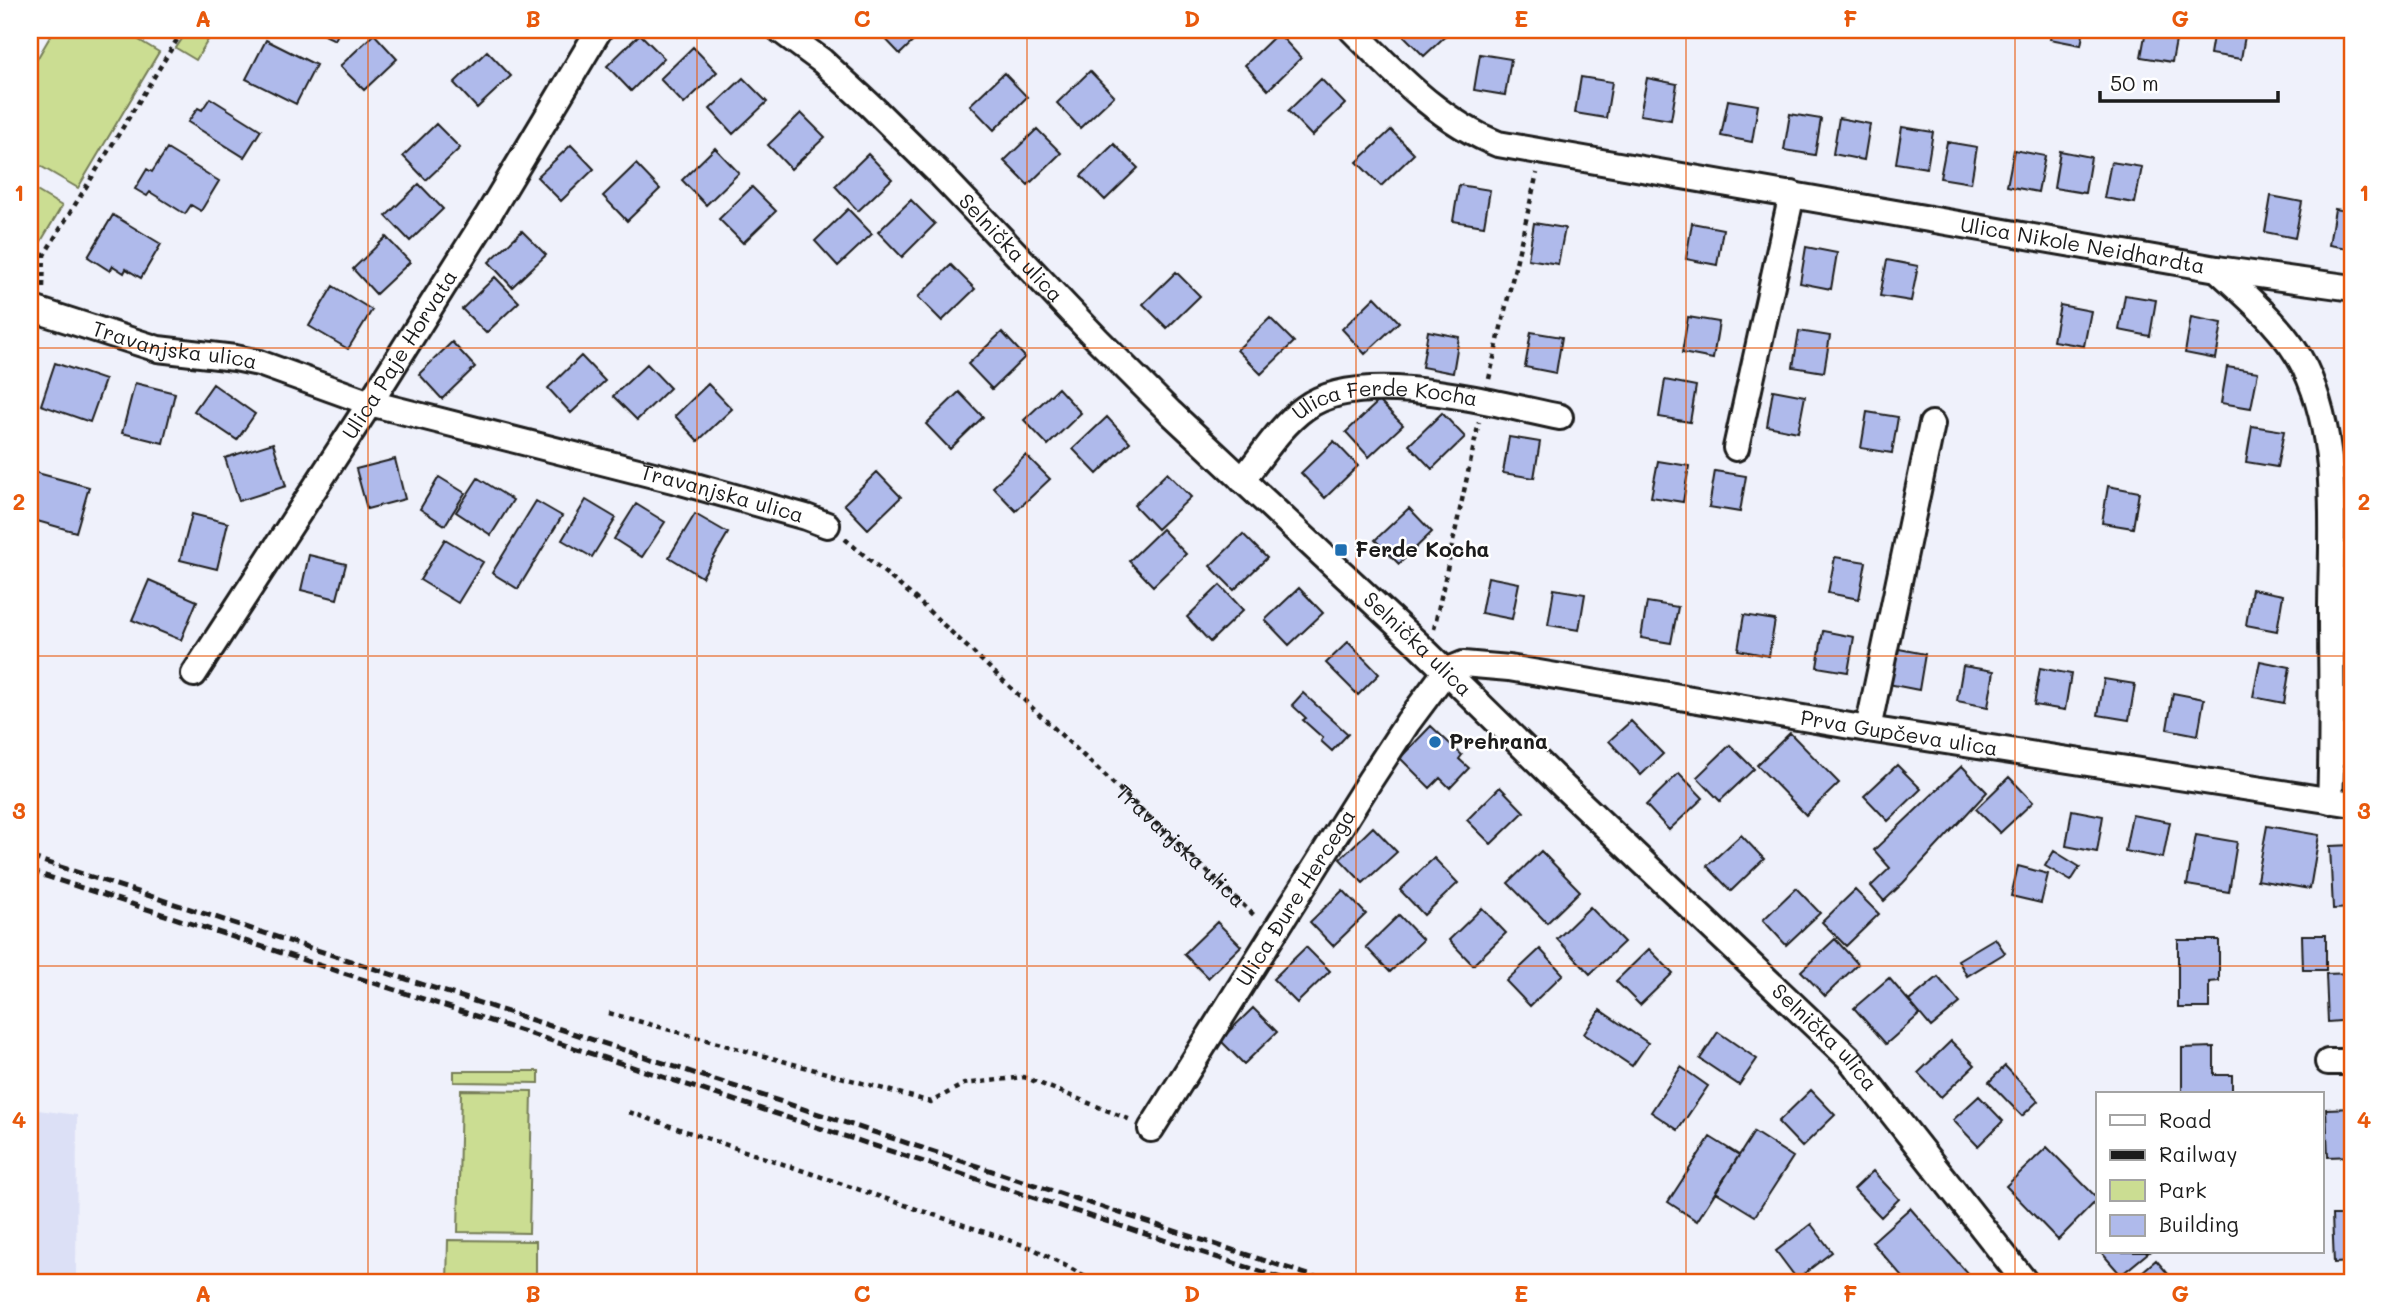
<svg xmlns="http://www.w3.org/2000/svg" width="2383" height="1313" viewBox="0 0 2383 1313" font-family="Mali,sans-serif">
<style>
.built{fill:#dce0f6}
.green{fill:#cbdd92;stroke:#747c57;stroke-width:2}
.building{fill:#afbaeb;stroke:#1c1c1c;stroke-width:2}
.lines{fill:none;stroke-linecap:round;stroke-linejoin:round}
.minor-casing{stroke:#1c1c1c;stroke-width:30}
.path{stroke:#1c1c1c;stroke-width:4.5;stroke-dasharray:5 5;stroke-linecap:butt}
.minor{stroke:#fff;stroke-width:24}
.rail{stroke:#1c1c1c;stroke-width:5;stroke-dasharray:10 5;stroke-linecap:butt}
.grid{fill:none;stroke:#e8590c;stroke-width:2;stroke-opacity:0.55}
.poi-dot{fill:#1f6fb2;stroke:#fff;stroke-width:2.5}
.labels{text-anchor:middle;stroke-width:5;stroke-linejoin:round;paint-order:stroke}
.street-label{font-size:21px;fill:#1c1c1c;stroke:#fff}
.poi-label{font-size:21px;font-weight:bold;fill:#1c1c1c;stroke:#fff;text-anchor:start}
.neatline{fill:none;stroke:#e8590c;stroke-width:2.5}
.grid-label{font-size:23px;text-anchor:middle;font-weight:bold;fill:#e8590c}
</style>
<rect width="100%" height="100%" fill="#eff1fb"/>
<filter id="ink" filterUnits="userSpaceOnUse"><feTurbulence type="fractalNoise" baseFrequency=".0143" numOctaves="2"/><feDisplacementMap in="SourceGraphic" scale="14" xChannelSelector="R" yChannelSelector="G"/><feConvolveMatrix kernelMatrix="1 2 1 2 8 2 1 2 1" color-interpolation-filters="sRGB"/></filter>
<g filter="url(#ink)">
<path class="built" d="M30,1109l47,6 -1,168h-46z"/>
<path class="green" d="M54,30h68l37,22 -81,136 -48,-28v-89z
M188,30h26l-18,30 -20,-12z
M30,187l32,19 -22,37 -10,-6z
M454,1071h85v12l-85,-1z
M461,1090l71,1 -3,142 -71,-1z
M448,1240l88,1v42h-89z"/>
<path class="building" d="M314,30h26l-5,10z
M877,30h48l-25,24z
M1403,30h49l-28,26 -24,-24z
M2052,30h32l-3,15 -31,-6z
M2146,30h32l-6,32 -31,-5z
M2214,30h32l-5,29 -31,-5z
M1278,33l23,25 -33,32 -23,-25z
M374,34l23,25 -33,31 -24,-24z
M640,34l24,24 -33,33 -24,-25z
M266,40l50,25 -20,39 -50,-25z
M693,47l24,25 -33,32 -24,-25z
M487,51l24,25 -34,32 -23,-25z
M1480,54l31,5 -6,36 -31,-5z
M1090,71l24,25 -34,32 -23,-25z
M1004,73l23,24 -33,33 -24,-25z
M1581,77l31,5 -6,36 -31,-5z
M743,78l24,24 -34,32 -23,-25z
M1647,78l30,6 -6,36 -31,-5z
M1321,79l24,25 -33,32 -24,-25z
M210,98l51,32 -17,27 -56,-35 10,-14 4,2z
M1728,100l30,5 -6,37 -31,-6z
M801,113l24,24 -34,32 -23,-24z
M1790,114l31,5 -6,36 -31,-5z
M1839,118l31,6 -6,36 -31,-6z
M436,124l24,24 -34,32 -23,-24z
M1902,127l31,5 -6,36 -31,-5z
M1037,129l24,24 -33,32 -24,-24z
M1391,130l23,24 -33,32 -24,-24z
M1947,142l30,5 -6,36 -31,-5z
M1114,144l24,24 -33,32 -24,-24z
M571,145l23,24 -33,32 -24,-24z
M715,148l24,25 -33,32 -24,-25z
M167,149l52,32 -18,30 -10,-6 -6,9 -35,-22 -3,4 -12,-7 12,-20 5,3z
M2014,150l31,6 -7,36 -31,-6z
M2060,151l31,6 -6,36 -31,-5z
M868,154l24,25 -34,32 -23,-25z
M2111,162l31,5 -7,36 -31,-5z
M636,164l24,25 -33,32 -24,-25z
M419,184l24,25 -33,32 -24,-25z
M1459,185l31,5 -6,36 -31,-5z
M752,187l24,24 -33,32 -24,-24z
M2271,196l31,6 -7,36 -30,-6z
M911,200l24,24 -33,33 -24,-25z
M848,209l24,25 -34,32 -23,-25z
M2335,209l18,3v37l-24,-4z
M113,215l48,29 -20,34 -15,-9 -2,4 -11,-7 -3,5 -22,-14z
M1534,223l31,5 -7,36 -30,-5z
M1692,223l31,6 -6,36 -31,-6z
M522,231l24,24 -34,32 -23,-25z
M386,237l24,25 -34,32 -23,-25z
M1806,247l31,6 -6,36 -31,-6z
M1887,260l31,6 -7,35 -31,-5z
M951,265l24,24 -33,32 -24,-24z
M1176,272l24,24 -33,32 -24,-24z
M495,277l24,25 -33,31 -24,-24z
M333,286l39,24 -24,39 -39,-23z
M2125,295l31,5 -6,36 -31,-6z
M1375,297l24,25 -34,32 -23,-25z
M2060,305l31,6 -7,35 -31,-5z
M1688,317l31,5 -6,37 -31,-6z
M2191,317l31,6 -6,36 -31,-6z
M1270,318l24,24 -33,32 -24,-24z
M1428,331l31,6 -6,36 -31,-6z
M1799,331l31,5 -6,36 -31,-5z
M1002,332l23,25 -33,32 -24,-25z
M1531,332l31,5 -6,36 -31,-6z
M452,342l23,25 -33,32 -23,-25z
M2353,343v37l-6,-1z
M581,356l24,25 -34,32 -23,-25z
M55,363l50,17 -15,42 -49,-17z
M647,364l23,24 -33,32 -24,-24z
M2227,367l31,5 -7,36 -30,-5z
M1665,380l31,6 -6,36 -31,-5z
M135,383l40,10 -12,50 -41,-10z
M213,384l42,30 -18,26 -43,-29z
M708,384l24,25 -34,32 -23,-25z
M1058,388l23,25 -33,32 -24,-25z
M1773,390l32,6 -7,36 -31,-6z
M959,392l24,25 -33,32 -24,-25z
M1379,401l24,24 -34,32 -23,-25z
M1867,412l31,5 -6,36 -31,-5z
M1442,413l23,24 -33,32 -23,-24z
M1107,417l23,25 -33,32 -24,-25z
M2252,426l32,5 -7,36 -31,-5z
M1509,437l31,5 -6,36 -31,-5z
M1334,441l24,25 -33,32 -24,-25z
M273,443l13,43 -47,15 -14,-43z
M1026,455l24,24 -34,32 -23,-24z
M395,459l10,40 -38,10 -11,-40z
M1658,461l31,5 -6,36 -32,-5z
M30,471l59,16 -13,45 -46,-13z
M1715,471l31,5 -6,36 -31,-5z
M877,472l24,25 -33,32 -24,-25z
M1167,473l24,24 -34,32 -23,-24z
M439,477l26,16 -20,32 -25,-16z
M478,478l35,22 -22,35 -35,-23z
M2108,486l31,6 -6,36 -31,-5z
M586,500l30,18 -24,39 -30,-17z
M536,501l26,15 -44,73 -26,-16z
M636,504l29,18 -23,35 -28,-18z
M1409,508l23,24 -33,32 -24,-24z
M192,514l36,9 -11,46 -37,-9z
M695,514l33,19 -26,44 -33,-20z
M1162,529l24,25 -33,32 -24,-25z
M1243,534l24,24 -33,32 -24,-24z
M445,539l38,23 -25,41 -38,-23z
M309,555l37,9 -9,35 -36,-9z
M1835,557l31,5 -7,37 -31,-6z
M1488,577l31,6 -7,36 -31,-6z
M149,580l48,21 -16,39 -49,-20z
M1220,585l23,25 -33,32 -23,-25z
M1299,588l24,25 -34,32 -24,-25z
M1554,589l31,5 -6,36 -31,-5z
M2252,589l31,6 -6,36 -31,-6z
M1647,602l31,5 -7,36 -30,-5z
M1744,615l31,5 -6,36 -31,-6z
M1823,631l31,6 -6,35 -31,-5z
M1348,642l31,32 -21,21 -32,-32z
M1894,648l31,6 -6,36 -31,-6z
M2260,661l30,6 -6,36 -31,-6z
M1963,666l31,5 -6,36 -31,-6z
M2040,668l31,6 -6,36 -31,-5z
M2104,679l31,5 -6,36 -31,-5z
M1303,693l45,41 -16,17 -11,-10 2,-3 -20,-18 3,-2 -14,-13z
M2173,693l31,6 -6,36 -31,-6z
M1631,721l32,33 -22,21 -32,-34z
M1431,726l31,29 -3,4 10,9 -19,20 -10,-10 -10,10 -30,-30z
M1790,733l49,50 -33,32 -49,-50z
M1730,745l24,24 -34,32 -23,-24z
M1897,765l24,24 -33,32 -24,-25z
M1962,766l25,26 -84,91 -19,18 -13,-15 19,-18 -16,-18z
M1679,773l24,25 -34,32 -23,-25z
M2009,777l24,25 -33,31 -24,-24z
M1500,787l24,25 -33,32 -24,-24z
M2072,810l31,6 -6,36 -31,-6z
M2132,815l38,7 -7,36 -38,-7z
M2267,826l52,9 -9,54 -53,-9z
M1373,827l24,25 -34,31 -23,-24z
M1741,835l23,24 -33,32 -24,-25z
M2196,835l41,7 -8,50 -42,-7z
M2353,845v63l-20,1 -3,-63z
M1541,851l39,40 -33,32 -39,-40z
M2054,851l26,16 -9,14 -26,-15z
M1434,858l24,25 -34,32 -24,-25z
M2018,866l30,8 -7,29 -30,-7z
M1796,888l24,25 -34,32 -23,-25z
M1343,890l23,24 -33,32 -23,-24z
M1855,890l24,24 -33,32 -24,-24z
M1590,907l34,35 -34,32 -33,-35z
M1482,908l24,25 -33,32 -24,-25z
M1399,915l24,25 -33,32 -24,-25z
M1217,922l24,24 -33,32 -24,-24z
M2302,935h24v35h-23z
M1995,938l10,15 -38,23 -9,-16z
M1835,939l23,25 -33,32 -24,-25z
M2178,940h41v41l-10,1v26h-31z
M1306,947l24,24 -33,32 -24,-24z
M1540,949l23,25 -33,32 -24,-25z
M1649,949l24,24 -33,32 -24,-24z
M2353,973v47l-25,2 -2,-48z
M1938,977l22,26 -29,24 -22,-26z
M1889,978l31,36 -34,30 -32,-36z
M1253,1008l24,24 -33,32 -24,-24z
M1600,1010l48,33 -16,23 -48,-32z
M1718,1032l39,27 -18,26 -39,-26z
M1951,1041l24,24 -34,32 -23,-24z
M2214,1047v28h18v19h-50v-46z
M2005,1066l33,35 -16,15 -33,-34z
M1681,1067l27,19 -30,44 -27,-18z
M1811,1090l24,25 -33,32 -24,-25z
M1979,1096l24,25 -25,25 -25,-26z
M2353,1108v48l-25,1 -2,-48z
M1754,1132l39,25 -38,59 -39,-24z
M1710,1137l29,18 -42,66 -29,-19z
M2047,1147l51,52 -40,41 -52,-54z
M1873,1171l26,28 -18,18 -27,-28z
M1910,1208l59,67 -10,8h-51l-36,-41z
M2332,1215h21v47l-19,1z
M1811,1224l21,28 -35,27 -21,-28z
M2101,1252h48l-28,23z
M2156,1260l20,23h-47z"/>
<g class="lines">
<g class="minor-casing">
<g id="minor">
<path id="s2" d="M780,30l42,31 49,45 68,67 159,167 72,72 249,233 145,142 284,270 178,226"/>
<path id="s3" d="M1352,30c44,44 87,91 146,114l719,125c31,29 69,60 88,99 36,76 26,165 26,246 0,62 2,125 -1,187"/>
<path d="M2217,269l136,19"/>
<path id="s4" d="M30,308l128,41 77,9 24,5 111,40 311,79 125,35 21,8"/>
<path d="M1736,448l56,-254"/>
<path id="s5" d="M1242,480c20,-24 38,-54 63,-72 57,-42 190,-4 255,9"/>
<path id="s6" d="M1446,671l17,-7 46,4 359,61 485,75"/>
<path id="s7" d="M194,674l176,-271 120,-191 109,-182"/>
<path d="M1868,729l64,-305"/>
<path d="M2328,1062h25"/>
<path id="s8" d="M1151,1129l219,-349 38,-58 38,-51"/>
</g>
</g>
<g class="path">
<path d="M43,287l1,-32 139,-225"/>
<path d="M1489,379l48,-206"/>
<path id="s1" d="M845,539l71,60 340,318"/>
<path d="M1434,629l45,-207"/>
<path d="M609,1013l322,89 33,-18 60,-7 107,43"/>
<path d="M629,1112l403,136 57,30 2,5"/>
</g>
<use href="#minor" class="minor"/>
<path class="rail" d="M30,857l530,172 773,254
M30,871l1266,412"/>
</g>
</g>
<path class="grid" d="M368,30v1253M697,30v1253M1027,30v1253M1356,30v1253M1686,30v1253M2015,30v1253M30,348h2323M30,656h2323M30,966h2323"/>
<g class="poi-dot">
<rect x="1334" y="543" width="14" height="14" rx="3.5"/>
<circle cx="1435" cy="742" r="7"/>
</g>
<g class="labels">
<g class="street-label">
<text dy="7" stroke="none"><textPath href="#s3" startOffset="780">Ulica Nikole Neidhardta</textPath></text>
<text dy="7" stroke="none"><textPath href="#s2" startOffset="318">Selnička ulica</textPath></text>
<text dy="7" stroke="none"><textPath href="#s4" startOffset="150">Travanjska ulica</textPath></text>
<text dy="7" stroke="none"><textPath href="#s7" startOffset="380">Ulica Paje Horvata</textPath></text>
<text dy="7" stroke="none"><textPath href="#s5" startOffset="178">Ulica Ferde Kocha</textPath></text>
<text dy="7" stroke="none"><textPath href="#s4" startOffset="718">Travanjska ulica</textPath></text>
<text dy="7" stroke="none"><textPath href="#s2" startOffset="886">Selnička ulica</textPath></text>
<text dy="7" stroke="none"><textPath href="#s6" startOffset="460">Prva Gupčeva ulica</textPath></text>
<text dy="7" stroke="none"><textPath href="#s1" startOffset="455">Travanjska ulica</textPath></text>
<text dy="7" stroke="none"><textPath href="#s8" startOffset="273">Ulica Đure Hercega</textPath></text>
<text dy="7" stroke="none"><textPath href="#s2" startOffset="1452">Selnička ulica</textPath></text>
</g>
<g class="poi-label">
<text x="1355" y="557">Ferde Kocha</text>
<text x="1449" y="749">Prehrana</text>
</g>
</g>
<rect width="2383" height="1313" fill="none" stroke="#fff" stroke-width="77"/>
<rect x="2096" y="1092" width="228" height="161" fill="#ffffff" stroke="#a4a4a4" stroke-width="2"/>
<rect x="2110" y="1115" width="35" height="10" fill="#ffffff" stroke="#a4a4a4" stroke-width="2"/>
<text x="2159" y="1128" font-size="21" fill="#1c1c1c">Road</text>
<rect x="2110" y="1150" width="35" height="10" fill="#1c1c1c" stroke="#a4a4a4" stroke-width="2"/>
<text x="2159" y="1162" font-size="21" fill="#1c1c1c">Railway</text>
<rect x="2110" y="1180" width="35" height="21" fill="#cbdd92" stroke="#a4a4a4" stroke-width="2"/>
<text x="2159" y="1198" font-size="21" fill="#1c1c1c">Park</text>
<rect x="2110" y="1215" width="35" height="21" fill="#afbaeb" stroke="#a4a4a4" stroke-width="2"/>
<text x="2159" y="1232" font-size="21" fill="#1c1c1c">Building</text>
<path d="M2100 91v10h178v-10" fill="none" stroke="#1c1c1c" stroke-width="3.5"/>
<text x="2110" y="91" font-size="21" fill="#1c1c1c" stroke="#ffffff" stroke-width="5" paint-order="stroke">50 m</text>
<rect x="38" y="38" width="2306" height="1236" class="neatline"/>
<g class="grid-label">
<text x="203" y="27">A</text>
<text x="533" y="27">B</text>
<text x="862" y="27">C</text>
<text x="1192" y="27">D</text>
<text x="1521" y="27">E</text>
<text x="1850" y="27">F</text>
<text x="2180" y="27">G</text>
<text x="19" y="201">1</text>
<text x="2364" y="201">1</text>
<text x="19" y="510">2</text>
<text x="2364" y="510">2</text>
<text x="19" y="819">3</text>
<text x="2364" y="819">3</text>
<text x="19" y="1128">4</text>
<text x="2364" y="1128">4</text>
<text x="203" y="1302">A</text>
<text x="533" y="1302">B</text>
<text x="862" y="1302">C</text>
<text x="1192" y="1302">D</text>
<text x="1521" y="1302">E</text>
<text x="1850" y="1302">F</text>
<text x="2180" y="1302">G</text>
</g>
</svg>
